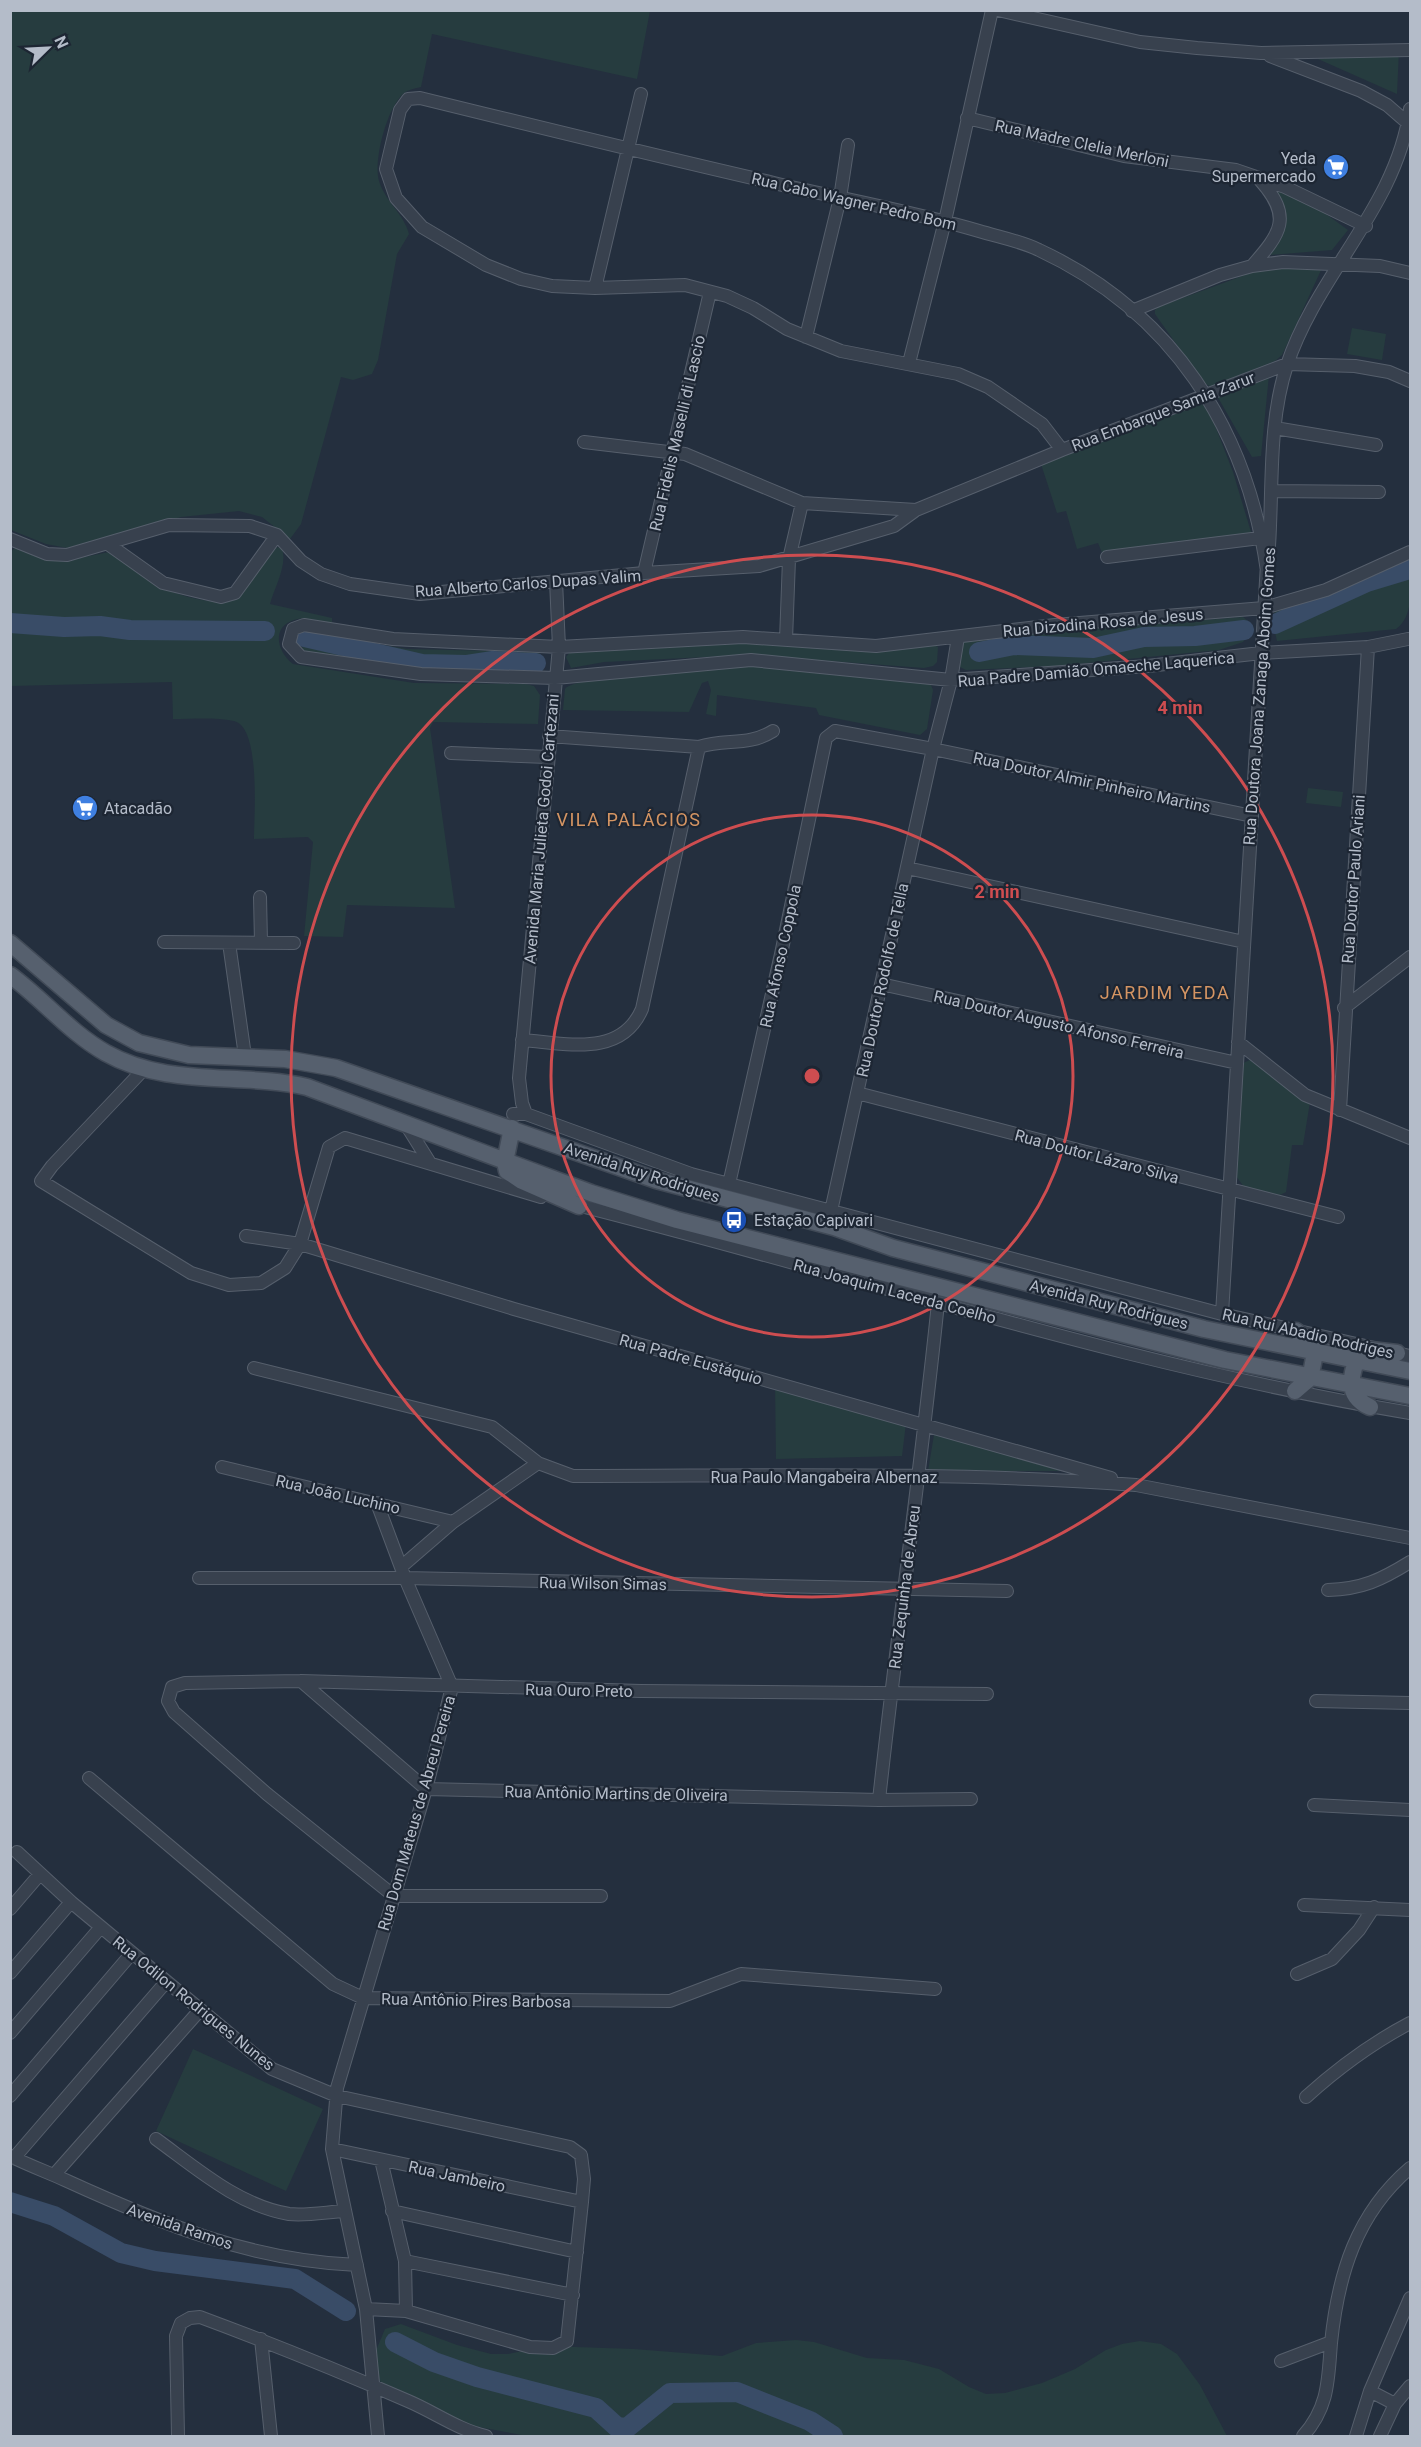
<svg xmlns="http://www.w3.org/2000/svg" width="1421" height="2447" viewBox="0 0 1421 2447" font-family="Roboto,sans-serif">
<style>
.green{fill:#263c3f}
.lines{fill:none;stroke-linecap:round;stroke-linejoin:round}
.river{stroke:#394c67;stroke-width:20}
.minor-casing{stroke:#565f6c;stroke-width:14}
.major-casing{stroke:#414a57;stroke-width:19}
.minor{stroke:#38414e;stroke-width:12}
.major{stroke:#56606e;stroke-width:16}
.ring{fill:none;stroke:#ce4d50;stroke-width:3}
.labels{text-anchor:middle;stroke-width:4.5;stroke-linejoin:round;paint-order:stroke}
.street-label{font-size:16px;fill:#b4bcc9;stroke:#1d2633}
.poi-label{font-size:16px;fill:#b4bcc9;stroke:#1d2633;text-anchor:start}
.neighbourhood-label{font-size:18px;letter-spacing:1.5px;fill:#d59563;stroke:#1d2633}
.centre{fill:#ce4d50;stroke:#1d2633;stroke-width:3}
.ring-label{font-size:18px;text-anchor:middle;font-weight:bold;fill:#ce4d50;stroke:#1d2633;stroke-width:4.5;stroke-linejoin:round;paint-order:stroke}
</style>
<rect width="100%" height="100%" fill="#242f3e"/>
<path class="green" d="M87,10l563,1 -13,68 -205,-45 -11,53c-5,1 -13,3 -17,6 -17,14 -31,68 -25,88 6,20 25,33 30,53l-12,20 -19,106 -6,14 -19,6 -12,-3 -40,147 -11,15 -28,-22 -23,-6 -58,6 -114,31 -21,-4 -35,-14 -1,-519z
M1399,50l-2,44 -79,-35z
M1274,187l45,22 29,21 -16,20 -62,5c18,-32 14,-34 4,-68z
M1312,262l10,6 -40,87 -7,6 -64,26 -8,-5 -48,-68v-4l3,-3 98,-36z
M1352,328l34,6 -4,26 -35,-6z
M1269,375l-8,81 -9,1 -36,-63z
M1204,397l29,75 21,70 -149,18 -7,-17 -21,6 -11,-38 -9,2 -17,-52z
M18,546l28,12 29,1 34,-7c38,27 62,47 111,50l49,-53 12,-2c8,15 -6,39 -11,57l62,14v6c-12,-3 -26,-8 -38,-4 -23,7 -17,32 -1,44l121,19 112,1 8,2 6,9 -2,29 -105,-2 -3,6 25,180 -108,-3 -4,32 -39,-1 9,-94 -5,-5 -54,2c0,-23 7,-112 -20,-118 -19,-4 -42,-2 -61,-2l-1,-37 -161,4 -1,-134z
M1410,558c0,22 6,57 -14,71l-119,12 -5,-22 4,-10 57,-16z
M1243,617l6,5v12l-6,8 -24,8 -162,16 -91,4 -6,-3 -3,-6 6,-20 6,-3z
M311,633l96,16 132,3 1,18 -100,-1 -136,-17 -4,-10 4,-8z
M737,641l193,2 8,4 -1,15 -4,4 -9,2 -177,-13 -143,7 -33,6 -5,-11 6,-7z
M741,666l41,2 143,15 6,2 2,5 -6,39 -7,6 -101,-20 -3,-7 -99,-13 -1,21 -10,-2 5,-24 -3,-9 -6,2 -13,29 -126,-2 2,-21c12,-15 149,-20 176,-23z
M1308,788l35,4 -2,15 -35,-4z
M1250,1060l60,42 -7,43h-11l-6,47 -6,3 -36,-8 -8,-11 7,-113z
M775,1381l132,34 -5,41 -126,3z
M934,1435l136,36h-142z
M193,2049l130,60 -37,82 -130,-60z
M401,2324l56,21 34,9h17l39,-8 87,3 88,7 34,-13 40,-3 18,2 53,16 37,2 35,9 30,18 17,7 19,-1 37,-10 33,-14 31,-19 16,-6 18,-3 21,3 16,10 23,31 27,51h-700l-59,-11 -80,-34 -11,-14 -5,-17 13,-31z"/>
<g class="lines">
<path class="river" d="M10,623l54,4 36,-1 30,4 135,1
M1275,624l92,-42 43,-13
M300,636l122,28 45,1 26,-4 43,2
M979,652l35,-7 79,3 51,-11 51,-1 49,-6
M10,2202l44,14 67,37 34,8 140,18 51,32
M395,2342l39,20 43,15 119,31 22,20 10,-1 42,-34 67,-1 73,29 23,15"/>
<g class="minor-casing">
<path id="minor" d="M998,10l142,32 57,6 64,5 149,-3
M1270,56l91,35 26,14 23,20
M967,118l157,38 112,14 49,17 81,39
M1252,266c29,-33 41,-49 8,-86
M595,288l46,-194
M1132,311l88,-36 32,-9 31,-4 97,4 30,7
M806,337l34,-139 8,-53
M909,363l36,-142 47,-211
M1275,428l101,17
M584,442l101,12 117,49 114,7 146,-60 225,-86 68,2 34,6 21,9
M1062,450l-20,-26 -54,-37 -30,-13 -117,-23 -54,-22 -34,-21 -26,-12 -42,-11 -90,3 -43,-2 -31,-7 -35,-14 -64,-38 -26,-29 -10,-29 14,-59 8,-11 12,-1c118,29 236,58 354,85 68,16 138,28 205,48 20,6 42,10 60,19 133,62 208,178 228,321
M1271,491l108,1
M10,539l37,15 20,1 102,-30 81,1 27,9 24,26 20,13 29,10 70,10 224,-21 115,-7 135,-40 22,-16
M108,544l55,39 58,14 14,-4 42,-58
M1269,546c4,-60 -1,-123 18,-181 30,-91 110,-159 123,-256
M1107,557l161,-20
M644,573l66,-281
M1408,639l-40,8 -107,6 -113,13 -197,14 -200,-20 -196,18 -134,-4 -120,-17 -12,-13 4,-15 11,-4 89,14 166,8 184,-10 133,9 179,-21 209,-17 62,-18 84,-38
M786,640l3,-81 13,-56
M549,736l150,11c27,-9 48,0 74,-16
M451,753l96,4
M907,868l337,74
M260,897l1,45
M164,942l130,1
M229,943l16,113
M881,984l356,79
M1344,1008l66,-51
M522,1040c44,3 99,18 120,-31l57,-262
M1238,1042l67,53 105,43
M144,1069l-92,97 -11,15 150,92 38,12 32,-2 24,-15 15,-24 29,-97 16,-9 196,59
M857,1093l481,124
M1340,1110l28,-463
M513,1114h13l165,60 531,140 188,42
M526,1114l-4,-11 -3,-25 40,-431 -3,-66
M405,1123l25,40
M729,1184l52,-230 45,-216 9,-7 98,18 319,67
M573,1204c278,70 554,162 837,209
M831,1211l102,-462 18,-69 7,-43
M246,1236l54,8 214,65 597,169
M1222,1314l45,-750
M254,1368l238,59 46,36 35,13c187,0 376,-5 563,9l274,53
M222,1467l231,55
M377,1503l28,75 47,109 -26,102 -89,299 -5,61 34,160 12,127
M401,1567l52,-45 85,-59
M199,1578h206l602,13
M1328,1590c34,-1 53,-10 82,-28
M301,1681l125,108 453,11 92,-1
M1316,1701l94,2
M89,1778l244,206 30,14 307,3 71,-27 194,15
M879,1800c18,-166 42,-331 59,-497
M1314,1805l96,5
M17,1852l54,50 201,167 65,27 233,51 11,8 3,24 -2,23 -15,139 -14,7 -23,-1 -124,-36 -40,-2
M601,1896h-207l-127,-102 -93,-82 -6,-11 4,-14 13,-4 116,-2 340,10 346,3
M1304,1905l106,5
M10,1909l30,-35
M10,1973l61,-71
M1297,1974l35,-15 27,-29 15,-23
M10,2033l91,-106
M10,2096l122,-143
M1306,2097c32,-29 66,-54 104,-74
M156,2139c40,29 83,67 133,75 17,2 38,-2 56,-3
M332,2149l250,53
M10,2156c18,9 37,16 55,24 94,43 187,81 292,85
M14,2158l152,-176
M381,2160l24,101 1,50
M54,2175l146,-165
M392,2211l185,41
M405,2261l168,34
M261,2339l10,97
M1281,2361l50,-19
M1370,2391l25,13
M178,2436l-2,-100 5,-13 9,-5 10,-1c70,26 139,54 208,84 26,11 51,29 78,35
M1303,2436c26,-29 25,-56 28,-93 7,-68 25,-129 79,-175
M1356,2436l14,-45 40,-93
M1380,2436l15,-32 15,-18"/>
</g>
<g class="major-casing">
<path id="major" d="M10,943l96,82 33,18 50,12 96,4 51,9 320,112 178,47 59,21 311,81 206,42
M10,975c34,25 59,57 96,78 62,35 134,19 201,34l284,106 86,27 548,140 185,36
M512,1128l-7,34 2,9 15,10 57,25
M1295,1391l15,-13c5,-25 10,-32 -14,-47
M1370,1407c-23,-10 -21,-29 -12,-50l13,-7 26,3"/>
</g>
<use href="#minor" class="minor"/>
<use href="#major" class="major"/>
</g>
<g class="ring">
<circle cx="812" cy="1076" r="261"/>
<circle cx="812" cy="1076" r="521"/>
</g>
<defs>
<g id="supermarket-disc" transform="scale(1.35)"><circle r="9.5" fill="#3f7fe0" stroke="#1d2633"/><path d="M-6-5.5h2.5l.6 2H6L4.5 2H-2.5L-4.4-4H-6ZM-1.5 3.2a1.3 1.3 0 1 0 .1 0ZM3 3.2a1.3 1.3 0 1 0 .1 0Z" fill="#fff"/></g>
<g id="bus-disc" transform="scale(1.35)"><circle r="9.5" fill="#1a4fb4" stroke="#1d2633"/><path d="M-5-6H5V4H4V6H2V4H-2V6H-4V4H-5ZM-3.5-4V0h7V-4ZM-3.5 1.2v1.5H-2V1.2ZM2 1.2v1.5H3.5V1.2Z" fill="#fff"/></g>
</defs>
<g fill-rule="evenodd">
<use href="#supermarket-disc" x="1336" y="167"/>
<use href="#supermarket-disc" x="85" y="808"/>
<use href="#bus-disc" x="734" y="1220"/>
</g>
<g class="labels">
<g class="street-label">
<text transform="translate(1082 143) rotate(12)" y="6">Rua Madre Clelia Merloni</text>
<text transform="translate(854 201) rotate(13)" y="6">Rua Cabo Wagner Pedro Bom</text>
<text transform="translate(1163 411) rotate(-21)" y="6">Rua Embarque Samia Zarur</text>
<text transform="translate(677 433) rotate(-77)" y="6">Rua Fidelis Maselli di Lascio</text>
<text transform="translate(528 583) rotate(-4)" y="6">Rua Alberto Carlos Dupas Valim</text>
<text transform="translate(1103 622) rotate(-5)" y="6">Rua Dizodina Rosa de Jesus</text>
<text transform="translate(1096 669) rotate(-5)" y="6">Rua Padre Damião Omaeche Laquerica</text>
<text transform="translate(1259 696) rotate(-86)" y="6">Rua Doutora Joana Zanaga Aboim Gomes</text>
<text transform="translate(1092 782) rotate(12)" y="6">Rua Doutor Almir Pinheiro Martins</text>
<text transform="translate(541 829) rotate(-85)" y="6">Avenida Maria Julieta Godoi Cartezani</text>
<text transform="translate(1353 879) rotate(-86)" y="6">Rua Doutor Paulo Ariani</text>
<text transform="translate(780 956) rotate(-78)" y="6">Rua Afonso Coppola</text>
<text transform="translate(882 980) rotate(-78)" y="6">Rua Doutor Rodolfo de Tella</text>
<text transform="translate(1059 1024) rotate(13)" y="6">Rua Doutor Augusto Afonso Ferreira</text>
<text transform="translate(1097 1156) rotate(15)" y="6">Rua Doutor Lázaro Silva</text>
<text transform="translate(642 1172) rotate(18)" y="6">Avenida Ruy Rodrigues</text>
<text transform="translate(895 1291) rotate(15)" y="6">Rua Joaquim Lacerda Coelho</text>
<text transform="translate(1109 1304) rotate(14)" y="6">Avenida Ruy Rodrigues</text>
<text transform="translate(1308 1333) rotate(13)" y="6">Rua Rui Abadio Rodriges</text>
<text transform="translate(691 1359) rotate(16)" y="6">Rua Padre Eustáquio</text>
<text x="824" y="1483">Rua Paulo Mangabeira Albernaz</text>
<text transform="translate(338 1494) rotate(13)" y="6">Rua João Luchino</text>
<text transform="translate(603 1583) rotate(1)" y="6">Rua Wilson Simas</text>
<text transform="translate(904 1587) rotate(-83)" y="6">Rua Zequinha de Abreu</text>
<text transform="translate(579 1690) rotate(1)" y="6">Rua Ouro Preto</text>
<text transform="translate(616 1793) rotate(1)" y="6">Rua Antônio Martins de Oliveira</text>
<text transform="translate(416 1813) rotate(-74)" y="6">Rua Dom Mateus de Abreu Pereira</text>
<text transform="translate(476 2000) rotate(1)" y="6">Rua Antônio Pires Barbosa</text>
<text transform="translate(194 2003) rotate(39)" y="6">Rua Odilon Rodrigues Nunes</text>
<text transform="translate(457 2176) rotate(12)" y="6">Rua Jambeiro</text>
<text transform="translate(180 2226) rotate(19)" y="6">Avenida Ramos</text>
</g>
<g class="poi-label">
<text x="1316" y="164" text-anchor="end">Yeda<tspan x="1316" dy="18">Supermercado</tspan></text>
<text x="104" y="814">Atacadão</text>
<text x="754" y="1226">Estação Capivari</text>
</g>
<g class="neighbourhood-label">
<text x="629" y="826">VILA PALÁCIOS</text>
<text x="1165" y="999">JARDIM YEDA</text>
</g>
</g>
<circle cx="812" cy="1076" r="9" class="centre"/>
<g class="ring-label">
<text x="1180" y="714">4 min</text>
<text x="997" y="898">2 min</text>
</g>
<rect width="1421" height="2447" fill="none" stroke="#b4bcc9" stroke-width="24"/>
<g transform="translate(48 48) rotate(66)" stroke="#1d2633" stroke-width="4.5" paint-order="stroke">
<path d="M0-4.5L10 22L0 15L-10 22Z" fill="#b4bcc9"/>
<text y="-9" font-size="16" font-weight="bold" text-anchor="middle" fill="#b4bcc9">N</text>
</g>
</svg>
